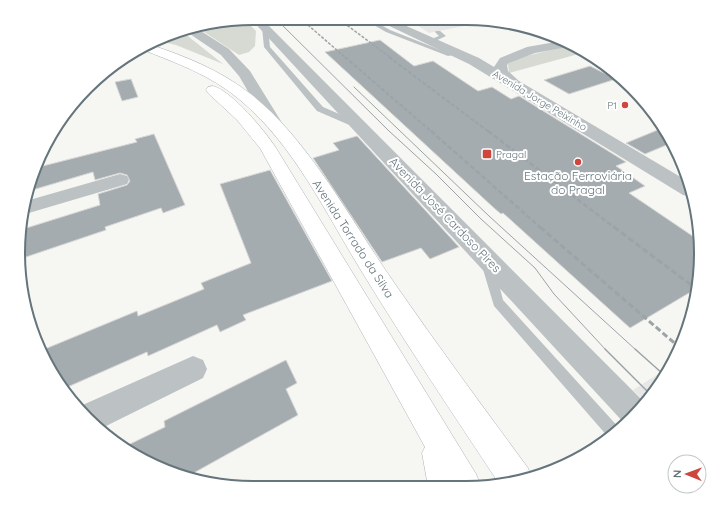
<svg xmlns="http://www.w3.org/2000/svg" width="719" height="506" viewBox="0 0 719 506" font-family="Quicksand,sans-serif">
<style>
.built{fill:#e7e7e7}
.green{fill:#d7dad3}
.building{fill:#a4acb0;stroke:#d8d7d6}
.lines{fill:none;stroke-linecap:round;stroke-linejoin:round}
.secondary-casing{stroke:#aeb5b8;stroke-width:1}
.lane{fill:#bcc1c3;fill-rule:evenodd}
.street{fill:#bcc1c3;fill-rule:evenodd}
.secondary{fill:#fff;fill-rule:evenodd}
.tram-far1{stroke:#9ca4a7;stroke-width:1}
.tram{stroke:#9ca4a7;stroke-width:1.5}
.rail-far3{stroke:#9ca4a7;stroke-width:1.5;stroke-dasharray:3 1.5;stroke-linecap:butt}
.rail-far2{stroke:#9ca4a7;stroke-width:2;stroke-dasharray:4 2;stroke-linecap:butt}
.rail-far1{stroke:#9ca4a7;stroke-width:2.5;stroke-dasharray:5 2.5;stroke-linecap:butt}
.rail{stroke:#9ca4a7;stroke-width:3;stroke-dasharray:6 3;stroke-linecap:butt}
.poi-dot{fill:#ce473c;stroke:#fff;stroke-width:1.5}
.labels{text-anchor:middle;stroke-width:4;stroke-linejoin:round;paint-order:stroke}
.far-street-label{font-size:10px;fill:#65757b;stroke:#fff}
.far-poi-label{font-size:10px;fill:#65757b;stroke:#fff;text-anchor:end}
.poi-label{font-size:12px;fill:#65757b;stroke:#fff}
.street-label{font-size:12px;fill:#65757b;stroke:#fff}
.rim{fill:none;stroke:#65757b;stroke-width:2}
</style>
<rect width="100%" height="100%" fill="#f6f6f3"/>
<path class="built" d="M411,21l73,1 -55,11z
M666,369l1,1 -24,30 -10,-10z"/>
<path class="green" d="M244,19l12,12 -1,15 -6,6 -10,3 -44,-29z
M180,31l4,2 39,31 -47,-19 -17,-4z
M574,46l12,6 -77,21 -1,-9 6,-5 49,-12z"/>
<path class="building" d="M380,40l34,26 19,-5 45,30 14,-4 19,12 8,-3 107,66 -10,4 29,20 -16,7 68,46 4,29 -7,22 -64,38 -127,-115 -2,1 -7,-6 -169,-156z
M590,66l26,13 -47,15 -25,-14z
M131,79l7,18 -16,4 -7,-19z
M660,129l9,15 -24,10 -19,-11z
M154,134l31,71 -22,8 -2,-5 -56,19 1,3 -86,29v-29l80,-25 -2,-11 29,-9 3,-4 -3,-6 -7,-2 -25,7 -2,-8 -64,19 6,-23 102,-26 -2,-3z
M357,136l102,111 -29,12 -9,-11 -39,14 -69,-104 26,-8 -6,-7z
M270,170l62,111 -89,34 3,5 -26,12 -3,-7 -69,31 -1,-4 -84,37 -21,-32 -2,-6 97,-40 1,5 66,-27 -3,-6 50,-20 -31,-79z
M286,360l11,23 -11,6 12,26 -108,60 -41,-11 -23,-18 39,-19 -1,-6z"/>
<g class="lines">
<g class="secondary-casing">
<path id="secondary" d="M151,45c34,11 68,25 97,47 60,45 104,131 147,192 43,62 88,123 133,184l3,8 -31,9c-47,-71 -94,-141 -138,-213 -37,-60 -68,-127 -122,-172 -29,-25 -64,-37 -99,-51z
M213,86c19,5 52,45 63,62l200,326 5,12h-53l-6,-33 3,-6 -165,-299 -23,-28 -29,-27 -2,-3 2,-3z"/>
</g>
<path class="lane" d="M365,20h7l18,10 63,25 -5,1 -62,-24z
M265,26l3,2 2,19 53,60 37,16v4h-6l-37,-16 -53,-64 -2,-19z
M436,31h4l6,5 -13,6h-4v-2l10,-4 -4,-4z
M488,262l4,1 2,3 9,34 118,130 -12,8 -115,-132 -12,-40 2,-3z"/>
<path class="street" d="M250,18h11l382,383 -18,23z
M380,20l15,1 84,37 15,9 6,-9 27,-11 34,-6 12,5 -38,7 -26,10 -2,2 1,6 11,10 170,101 2,15 -8,-2 -214,-131 -88,-42z
M193,26l36,23 21,22 34,55 -2,3 -6,2 -6,-2 -31,-53 -18,-21 -37,-25z
M120,174l7,2 2,4 -2,4 -105,31 4,-14z
M193,356l10,4 4,9 -4,9 -101,50 -24,-19v-2z"/>
<use href="#secondary" class="secondary"/>
<path class="tram-far1" d="M275,18l114,113 47,43 45,45 54,49 19,26 52,56
M354,87l135,129 147,134"/>
<path class="tram" d="M605,349l44,44
M635,349l28,25"/>
<path class="rail-far3" d="M301,19l45,39
M340,20l51,38"/>
<path class="rail-far2" d="M345,57l87,75
M389,57l100,75"/>
<path class="rail-far1" d="M431,131l110,97
M488,131l127,97"/>
<path class="rail" d="M540,227l139,120
M614,227l81,61"/>
</g>
<g class="poi-dot">
<circle cx="625" cy="105" r="4"/>
<rect x="482" y="149" width="10" height="10" rx="2"/>
<circle cx="578" cy="162" r="4"/>
</g>
<g class="labels">
<g class="far-street-label">
<text transform="translate(540 100) rotate(31)" y="4">Avenida Jorge Peixinho</text>
</g>
<g class="far-poi-label">
<text x="617" y="109">P1</text>
<text x="496" y="158" text-anchor="start">Pragal</text>
</g>
<g class="poi-label">
<text x="578" y="180">Estação Ferroviária<tspan x="578" dy="14">do Pragal</tspan></text>
</g>
<g class="street-label">
<text transform="translate(445 215) rotate(46)" y="4">Avenida José Cardoso Pires</text>
<text transform="translate(353 239) rotate(57)" y="4">Avenida Torrado da Silva</text>
</g>
</g>
<path d="M0 0H719V506H0ZM253 25H466A228 228 0 0 1 694 253V253A228 228 0 0 1 466 481H253A228 228 0 0 1 25 253V253A228 228 0 0 1 253 25Z" fill="#fff" fill-rule="evenodd"/>
<path class="rim" d="M253 25H466A228 228 0 0 1 694 253V253A228 228 0 0 1 466 481H253A228 228 0 0 1 25 253V253A228 228 0 0 1 253 25Z"/>
<g transform="translate(687 474) rotate(271)"><circle r="19" fill="#ffffff" stroke="#c1c8ca"/>
<path d="M0-3L7 15L0 10L-7 15Z" fill="#ce473c"/>
<text y="-6" font-size="11" font-weight="bold" text-anchor="middle" fill="#65757b">N</text>
</g>
</svg>
